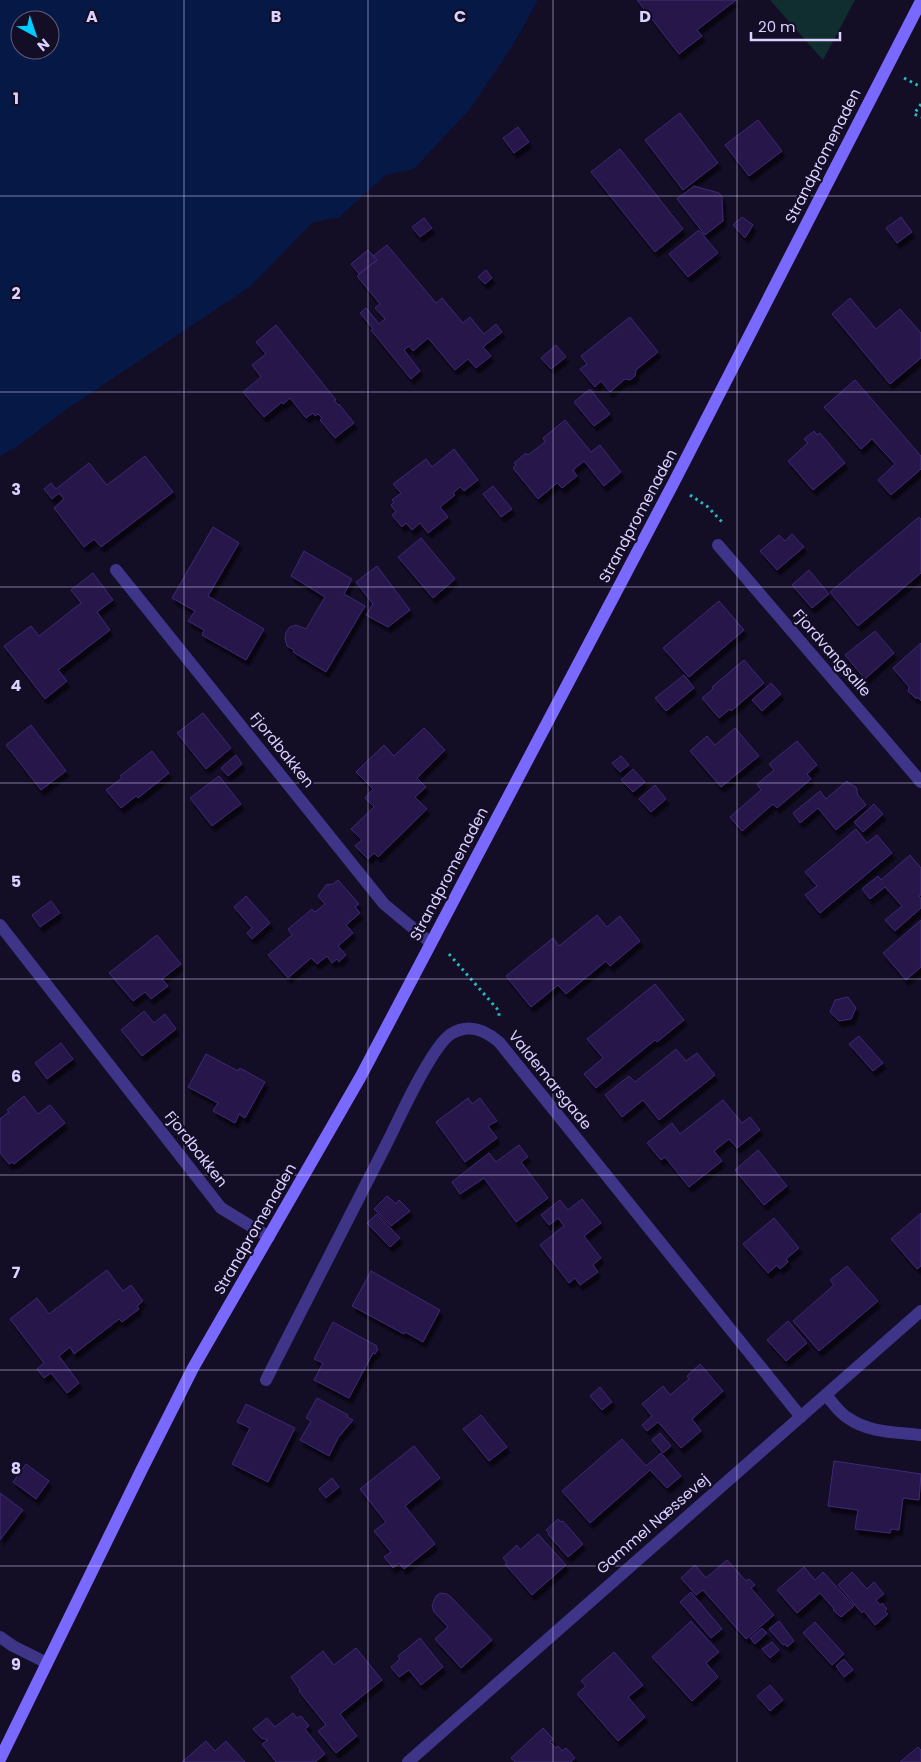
<svg xmlns="http://www.w3.org/2000/svg" width="921" height="1762" viewBox="0 0 921 1762" font-family="Poppins,sans-serif">
<style>
.green{fill:#102e30}
.water{fill:#061846;fill-rule:evenodd}
.building{fill:#261848;stroke:#3e2876;filter:url(#shadow)}
.lines{fill:none;stroke-linecap:round;stroke-linejoin:round}
.path{stroke:#26bbbf;stroke-width:3;stroke-dasharray:2.5 4;stroke-linecap:butt}
.street{stroke:#3f3588;stroke-width:12}
.secondary{stroke:#7a69ff;stroke-width:12}
.grid{fill:none;stroke:#dbd2ff;stroke-width:1;stroke-opacity:0.55}
.labels{text-anchor:middle;stroke-width:4.5;stroke-linejoin:round;paint-order:stroke}
.street-label{font-size:15px;fill:#dbd2ff;stroke:#130d26}
.grid-label{font-size:16px;text-anchor:middle;font-weight:bold;fill:#dbd2ff;stroke:#130d26;stroke-width:4.5;stroke-linejoin:round;paint-order:stroke}
</style>
<defs>
<filter id="shadow"><feDropShadow dx="3" dy="5.5" stdDeviation="1" flood-color="#0009"/></filter>
</defs>
<rect width="100%" height="100%" fill="#130d26"/>
<path class="green" d="M770,0h85l-32,60z"/>
<path class="water" d="M0,0h538l-25,45 -43,64 -56,60 -28,6 -47,42 -27,6 -61,63 -184,123 -52,39 -15,8zM20,20h30v30h-30z"/>
<path class="building" d="M637,0h99l-39,30 5,6 -23,18z
M680,113l38,50 -35,27 -38,-50z
M758,120l24,31 -33,25 -24,-31z
M518,127l11,15 -15,11 -11,-15z
M620,149l63,80 -28,23 -64,-80z
M694,186l25,7 3,4 1,24 -18,14 -28,-36z
M742,217l11,8 -8,13 -12,-13z
M901,217l11,15 -15,11 -11,-15z
M424,218l8,10 -12,9 -8,-10z
M699,230l19,23 -30,24 -19,-23z
M387,245l49,58 6,-5 21,25 7,-6 14,17 12,-10 6,8 -19,15 8,9 -15,12 -8,-9 -13,11 -27,-32 -15,13 -4,-5 -5,4 16,21 -9,8 -40,-49 2,-1 -13,-16 6,-5 13,16 6,-5 -10,-11 5,-4 -23,-28 20,-16 -4,-4z
M368,250l9,10 -18,14 -8,-10z
M486,270l6,8 -7,6 -7,-7z
M850,298l26,31 24,-20 21,24v25l-31,26 -58,-70z
M630,317l28,35 -22,18 -1,6 -5,4 -5,-1 -15,13 -9,-11 -6,6 -15,-18 7,-5 -6,-8z
M276,325l60,75h-2l4,5 1,-1 15,19 -19,15 -15,-18 2,-2 -4,-4 -3,2 -2,-3 -7,5 -16,-20 -7,6 -1,-2 -18,15 -21,-25 18,-15 -9,-12 14,-11 -10,-12z
M556,345l10,12 -15,12 -10,-11z
M855,380l66,76v13l-30,26 -13,-15 17,-16 -23,-25 -11,10 -37,-42z
M590,389l20,25 -16,12 -20,-24z
M565,420l26,32 9,-7 21,27 -17,14 -20,-25 -11,9 4,6 -15,12 -5,-5 -19,16 -25,-31 3,-3 -2,-2 12,-10 2,2 17,-13 -2,-4z
M814,431l3,4 3,-2 25,30 -32,27 -25,-29 20,-18 -4,-4z
M454,449l24,31 -14,11 -4,-4 -7,6 2,2 -15,12 8,10 -20,16 -8,-10 -8,7 -6,-7 -4,4 -10,-12 4,-3 -5,-7 3,-3 -2,-2 9,-7 -8,-9 33,-25 6,8z
M145,456l28,36 -72,55 -7,-8 -10,8 -30,-39 10,-9 -5,-6 -7,6 -8,-10 7,-6 5,6 33,-26 18,22z
M493,486l19,23 -11,8 -18,-23z
M919,517l2,2v54l-63,53 -28,-34z
M213,527l26,16 -31,53 56,33 -18,31 -44,-25 2,-5 -16,-9 7,-10 -23,-13z
M792,534l12,13 -27,23 -17,-19 19,-16 6,6z
M421,538l34,41 -22,19 -35,-41z
M304,551l48,28 -8,15 21,12 -39,66 -33,-20 1,-2 -7,-4 -2,-7 1,-7 4,-5 6,-2 10,4 19,-32 -34,-21z
M377,566l33,44 -22,17 -22,-12 7,-11 -17,-22z
M809,570l20,24 -17,14 -20,-23z
M93,573l20,27 -16,12 13,18 -52,40 9,11 -22,18 -41,-53 27,-20 8,10 42,-33 -10,-13z
M719,601l25,29 -55,47 -26,-29z
M875,631l19,22 -29,26 -20,-24z
M921,643v58l-2,-3h-4l-7,-7 1,-4 -16,-19z
M744,660l20,23 -33,28 -1,-2 -11,9 -17,-20 11,-9 -1,-2z
M684,675l10,13 -28,23 -11,-13z
M771,683l10,11 -19,17 -10,-11z
M203,713l28,35 -25,21 -29,-36z
M31,725l35,46 -25,19 -35,-45z
M424,728l21,22 -28,28 9,9 -11,10 12,12 -49,48 -4,-4 -6,6 -13,-13 7,-6 -11,-11 23,-22 -9,-9 8,-9 -17,-17 28,-27 10,11z
M735,728l24,28 -38,31 -31,-36 17,-15 8,9z
M797,741l20,24 -10,9 4,5 -34,29 -4,-4 -31,27 -12,-14 31,-27 -4,-6 17,-14 -5,-6z
M152,751l17,22 -31,25 -2,-2 -15,12 -15,-18 16,-12 -2,-2z
M236,755l6,9 -14,12 -7,-8z
M621,756l8,9 -9,7 -8,-9z
M633,769l12,13 -12,10 -12,-12z
M219,776l22,28 -29,22 -22,-28z
M847,781l3,3 6,3 2,8 8,10 -30,25 -18,-22 -18,15 -7,-10 27,-22 6,8z
M655,785l11,14 -15,13 -12,-13z
M874,804l9,10 -20,18 -9,-10z
M856,829l11,14 10,-8 15,18 -72,60 -15,-18 12,-9 -12,-14z
M910,855l11,13v27l-2,1 2,3v9l-26,23 -10,-11 17,-14 -17,-19 -15,12 -8,-10 16,-13 3,4z
M338,880l21,24 -4,3 5,6 -14,12 7,8 -15,13 8,9 -7,7 -2,-3 -5,4 -5,-7 -10,8 -6,-6 -23,20 -20,-23 24,-20 -4,-6 24,-20 3,3 10,-8 -7,-8 8,-11 7,-1z
M246,896l24,27 -18,16 -5,-6 5,-5 -18,-21z
M51,901l9,12 -20,14 -8,-12z
M597,915l10,12 13,-11 20,25 -30,25 -4,-5 -40,33 -8,-9 -27,22 -25,-31 47,-38 6,8z
M921,920v47l-15,13 -23,-27z
M157,935l24,29 -19,15 6,7 -17,13 -6,-7 -12,9 -24,-28z
M655,984l29,36 -27,22 -2,-2 -59,48 -12,-14 19,-16 -16,-19z
M848,997l8,11 -5,11 -12,2 -9,-9 5,-12z
M144,1011l10,12 11,-9 11,15 -34,27 -21,-26z
M859,1036l24,27 -10,8 -24,-27z
M61,1043l12,16 -26,20 -12,-16z
M676,1049l10,12 11,-8 18,22 -56,45 -16,-20 -21,17 -17,-22 24,-19 6,6z
M206,1054l32,17 2,-3 25,14 -20,36 -6,-4 -4,9 -22,-12 5,-8 -30,-16z
M24,1096l14,18 12,-9 15,18 -51,41 -2,-2 -3,2 -9,-11v-34l9,-7 -2,-2z
M468,1098l4,6 8,-6 17,23 -9,5 9,12 -32,24 -29,-40z
M723,1100l19,23 8,-6 10,13 -23,18 -8,-9 -15,12 8,10 -33,26 -24,-30 -4,3 -14,-17 25,-20 8,11z
M519,1145l9,12 -7,5 27,36 -32,24 -32,-44 -24,16 -8,-12 37,-29 7,9z
M758,1150l29,36 -23,19 -29,-35z
M387,1196l9,8 3,-4 11,11 -19,15 -17,-17z
M582,1199l19,24 -17,13 17,22 -8,7 5,7 -18,13 -5,-7 -6,5 -29,-38 24,-19 -6,-8 -9,7 -8,-10 19,-15 8,10z
M921,1213v53l-4,3 -26,-30z
M377,1214l23,24 -10,9 -23,-24z
M774,1218l25,30 -13,11 2,3 -8,7 -3,-4 -9,8 -25,-29z
M847,1266l31,35 -59,50 -26,-30 41,-36 -4,-5z
M107,1270l16,21 8,-6 12,16 -6,5 2,3 -17,13 -3,-3 -45,35 -4,-7 -11,9 20,27 -12,10 -16,-20 -7,5 -7,-9 7,-6 -34,-44 27,-21 12,16z
M371,1271l69,39 -17,32 -18,-10 -1,2 -52,-28z
M788,1321l19,22 -21,18 -19,-21z
M333,1322l44,24 -1,2 2,1 -3,5 -2,-1 -24,45 -35,-18 9,-17 -9,-4z
M700,1364l23,27 -31,28 9,12 -20,17 -23,-26 -11,9 -5,-6 10,-9 -10,-12 21,-18 7,9 19,-16 -2,-3z
M600,1387l12,15 -10,8 -12,-14z
M317,1398l31,17 -1,2 6,3 -15,18 -9,18 -29,-16 11,-19 -5,-3z
M246,1404l49,24 -27,54 -36,-18 18,-36 -13,-6z
M481,1415l26,32 -18,14 -26,-32z
M660,1433l11,13 -8,7 -11,-13z
M622,1439l24,27 15,-13 20,23 -14,12 -17,-18 -60,53 -28,-32z
M414,1446l26,32 -35,28 30,38 -31,25 -5,-6 -6,5 -9,-11 7,-5 -17,-21 12,-9 -26,-33z
M834,1461l87,13 -2,26 -16,-2 -4,32 -8,-1 -1,4 -35,-4 3,-19 -30,-4z
M26,1464l23,17 -13,18 -23,-17z
M332,1478l7,9 -13,11 -7,-9z
M0,1493l23,17 -23,30z
M558,1519l3,3 2,-1 20,23 -15,13 -20,-23 1,-1 -3,-3z
M538,1534l28,31 -34,30 -27,-31 2,-1 -4,-5 14,-13 3,5z
M727,1560l19,21 3,-2 6,6 -4,3 23,27 -28,24 -43,-49 -7,5 -15,-17 14,-13 11,13z
M804,1567l11,13 8,-8 31,34 -13,11 -8,-7 1,-1 -14,-16 -23,20 -20,-23z
M852,1572l15,17 7,-7 10,12 -8,6 4,5 2,-2 5,6 -2,2 3,3 -13,11 -11,-14 -2,2 -24,-28z
M691,1592l31,37 -11,9 -31,-36z
M440,1593l7,1 4,3 41,43 -31,28 -26,-29 13,-12 -14,-15 -2,-7 4,-9z
M691,1621l28,31 -13,11 12,14 -26,24 -40,-44z
M779,1621l15,20 -7,6 -2,-3 -2,1 -14,-16z
M815,1622l29,32 -12,11 -29,-32z
M762,1628l5,5 -12,11 -5,-6z
M420,1638l23,29 -22,18 -12,-15 -10,7 -8,-10 9,-8 -2,-3z
M772,1642l7,8 -9,8 -8,-9z
M356,1648l26,32 -42,34 17,22 -21,17 -18,-22 8,-6 -27,-34 1,-1 -9,-13 32,-26 11,14z
M614,1652l29,33 -15,12 17,20 -27,24 -41,-47 9,-8 -5,-5z
M844,1659l9,11 -9,7 -8,-11z
M770,1685l13,15 -13,11 -13,-15z
M293,1713l4,5 4,-2 8,10 -4,3 20,25 -10,8h-39l-14,-18 6,-4 -7,-2 -8,-9 14,-11 8,9z
M543,1728l10,11 -3,3 6,6 2,-2 4,5 4,-3 9,10 -4,4h-56l-4,-4z
M206,1741l9,10 11,-10 19,21h-63z
M918,1747l3,3v12h-21z"/>
<g class="lines">
<path class="path" d="M904,78l17,9
M921,104l-7,10 7,3
M690,495l18,12 15,16
M449,954l50,57v5"/>
<path class="street" d="M718,545l203,237
M116,570l268,334 47,39
M0,925l221,283 48,29
M266,1380c41,-81 82,-162 124,-243 11,-23 43,-92 61,-103 18,-11 34,-4 48,8l302,375
M826,1395c7,8 13,18 22,23 21,15 49,14 73,17
M0,1637l13,9 34,17
M408,1762l513,-451"/>
<path class="secondary" d="M0,1759l142,-290 51,-101 168,-292 312,-592 248,-483"/>
</g>
<path class="grid" d="M184,0v1762M368,0v1762M553,0v1762M737,0v1762M0,196h921M0,392h921M0,587h921M0,783h921M0,979h921M0,1175h921M0,1370h921M0,1566h921"/>
<g class="labels">
<g class="street-label">
<text transform="translate(823 156) rotate(-63)" y="5">Strandpromenaden</text>
<text transform="translate(638 516) rotate(-62)" y="5">Strandpromenaden</text>
<text transform="translate(832 653) rotate(49)" y="5">Fjordvangsalle</text>
<text transform="translate(282 750) rotate(51)" y="5">Fjordbakken</text>
<text transform="translate(449 874) rotate(-62)" y="5">Strandpromenaden</text>
<text transform="translate(550 1080) rotate(51)" y="5">Valdemarsgade</text>
<text transform="translate(196 1149) rotate(52)" y="5">Fjordbakken</text>
<text transform="translate(255 1229) rotate(-60)" y="5">Strandpromenaden</text>
<text transform="translate(653 1524) rotate(-41)" y="5">Gammel Næssevej</text>
</g>
</g>
<g class="grid-label">
<text x="92" y="22">A</text>
<text x="276" y="22">B</text>
<text x="460" y="22">C</text>
<text x="645" y="22">D</text>
<text x="16" y="104">1</text>
<text x="16" y="299">2</text>
<text x="16" y="495">3</text>
<text x="16" y="691">4</text>
<text x="16" y="887">5</text>
<text x="16" y="1082">6</text>
<text x="16" y="1278">7</text>
<text x="16" y="1474">8</text>
<text x="16" y="1670">9</text>
</g>
<g transform="translate(35 35) rotate(140)"><circle r="24" fill="#130d26" stroke="#635c7d"/>
<path d="M0-4L9 19L0 12L-9 19Z" fill="#00cdfd"/>
<text y="-8" font-size="14" font-weight="bold" text-anchor="middle" fill="#dbd2ff">N</text>
</g>
<path d="M751 32v8h89v-8" fill="none" stroke="#dbd2ff" stroke-width="2.5"/>
<text x="758" y="32" font-size="15" fill="#dbd2ff" stroke="#130d26" stroke-width="4" paint-order="stroke">20 m</text>
</svg>
